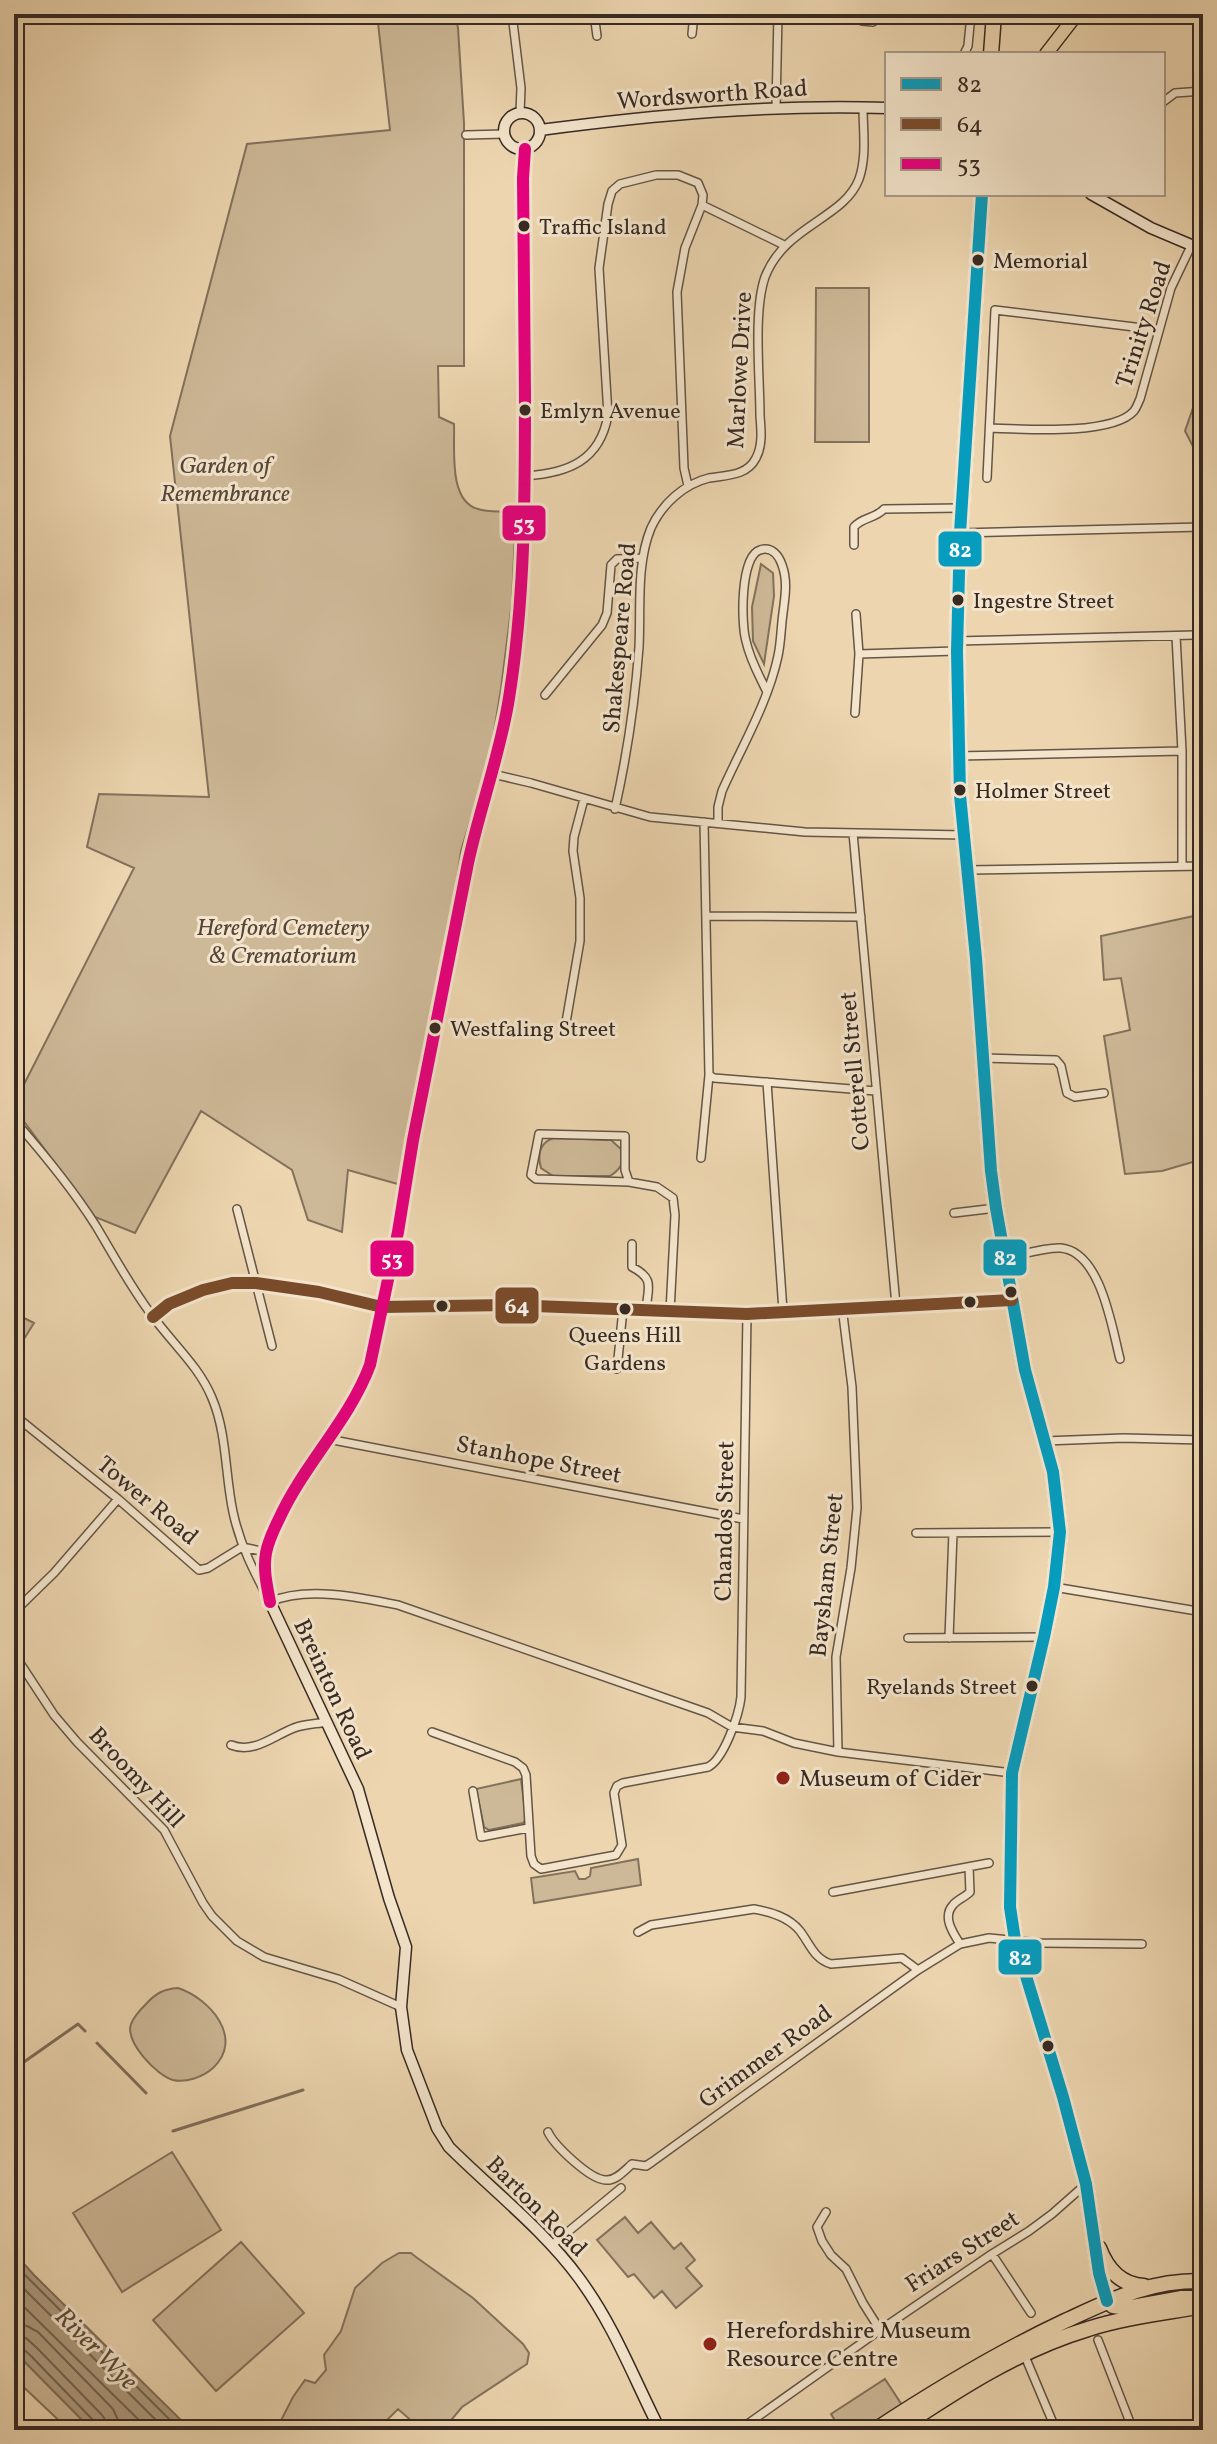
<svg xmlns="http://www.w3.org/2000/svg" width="1217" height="2444" viewBox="0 0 1217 2444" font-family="Vollkorn,serif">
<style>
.green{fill:#cdb897;stroke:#82715d;stroke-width:2}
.water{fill:#ae9b7f;stroke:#7e6e5a;stroke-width:2}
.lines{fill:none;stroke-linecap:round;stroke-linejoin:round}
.shore{stroke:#726251;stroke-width:2}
.stream{stroke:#7e6e5a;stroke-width:3}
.street-casing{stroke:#645546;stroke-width:10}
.secondary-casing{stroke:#372a23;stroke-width:13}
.primary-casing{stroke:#372a23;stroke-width:15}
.highway-casing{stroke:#372a23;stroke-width:17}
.street{stroke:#f3e4cb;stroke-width:7}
.secondary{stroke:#f3e4cb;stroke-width:10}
.primary{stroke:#ecd5af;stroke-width:12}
.highway{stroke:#ecd5af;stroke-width:14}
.bus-1-casing{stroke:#f3e4cb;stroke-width:18}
.bus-2-casing{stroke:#f3e4cb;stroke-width:18}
.bus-3-casing{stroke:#f3e4cb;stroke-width:18}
.bus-1{stroke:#069cbd;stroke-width:12}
.bus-2{stroke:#7a4b2a;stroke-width:12}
.bus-3{stroke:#e5007d;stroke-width:12}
.bus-dot{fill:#372a23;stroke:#f3e4cb;stroke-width:3}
.poi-dot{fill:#8f2418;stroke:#f3e4cb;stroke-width:3}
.labels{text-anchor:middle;stroke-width:6;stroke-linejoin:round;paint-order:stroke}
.bus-label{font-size:22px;fill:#372a23;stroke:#f3e4cb;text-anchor:start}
.street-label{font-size:24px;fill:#372a23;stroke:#f3e4cb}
.park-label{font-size:24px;font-style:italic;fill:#55463a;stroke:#f3e4cb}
.poi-label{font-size:24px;fill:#372a23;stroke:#f3e4cb;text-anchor:start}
.water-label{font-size:26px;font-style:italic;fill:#5b4c3f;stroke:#f3e4cb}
.line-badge{stroke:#f3e4cb;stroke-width:3}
.badge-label{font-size:22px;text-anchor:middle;font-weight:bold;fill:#fff}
</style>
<rect width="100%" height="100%" fill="#ecd5af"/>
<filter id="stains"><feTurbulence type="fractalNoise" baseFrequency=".0025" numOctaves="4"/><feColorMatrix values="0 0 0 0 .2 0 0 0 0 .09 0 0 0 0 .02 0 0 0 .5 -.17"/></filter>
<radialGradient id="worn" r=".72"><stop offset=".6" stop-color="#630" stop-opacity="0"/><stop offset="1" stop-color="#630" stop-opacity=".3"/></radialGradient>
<path class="green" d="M377,14h78l3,14 6,95v243h-26l1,51 15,7c1,24 -6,77 24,85 11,4 26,2 38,2l-4,91 -11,87 -11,67 -29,95 -10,70 -29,143 -21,121 -53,-15 -6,62 -34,-12 -16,-50 -91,-59 -66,122 -40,-16 -81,-109v-4l120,-236 -47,-21 12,-53 110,3 -39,-361 77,-292 143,-14z
M816,288h53v154h-54z
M1203,379v87l-18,-35z
M761,564l12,9 1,23 -10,68 -11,-23 -1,-34z
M1203,914v245l-41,12 -37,3 -21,-138 26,-6 -9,-52 -17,2 -3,-44z
M554,1138l57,2 12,11c0,13 -2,18 -13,25h-57l-12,-8c-4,-14 -1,-26 13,-30z
M14,1313l20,10 -20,32z
M521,1779l5,40 -3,4 -34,7 -5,-3 -8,-38z
M638,1859l3,26 -107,18 -3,-25 44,-7 4,8h6l5,-3 1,-8z
M178,1988c31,10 67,50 35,80 -10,9 -27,15 -40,12 -17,-5 -48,-38 -42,-56 3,-8 10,-15 15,-20 10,-11 18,-15 32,-16z
M172,2152l49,78 -99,62 -49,-79z
M625,2217l13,16 13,-11 23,27 7,-6 14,17 -9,8 16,18 -26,22 -14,-17 -8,7 -20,-24 -6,3 -31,-37z
M241,2242l63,71 -88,78 -63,-71z
M399,2253h12l5,4 57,41 50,46 6,9 -2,11 -65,43 -19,23h-21l-24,-21 -21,21h-101l17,-33 12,-17 10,3 11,-13 -2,-15 17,-24 14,-43 27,-25z
M14,2351l78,79h-23l-55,-52z
M885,2379l17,26 -36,25h-25l-10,-16z"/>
<path class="water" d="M14,2253l20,22 157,155h-99l-78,-79z"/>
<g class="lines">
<path class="shore" d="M14,2264l166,166
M14,2279l152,151
M14,2297l135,133
M14,2324l13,2 11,6 75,77 5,11 1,10
M14,2336l12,2 11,10 65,67 4,6 1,9
M14,2346l7,1 9,8 64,66 3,9"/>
<path class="stream" d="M97,2043l49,50
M14,2069l64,-45 7,7
M173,2131l130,-41"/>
<g class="street-casing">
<path id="street" d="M512,14l9,74 -1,25
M594,14l3,22
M856,14l6,7 11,1 8,-8
M692,34l2,-20
M964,54l4,-8 3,-32
M1163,102l12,-9 28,-2
M776,108l2,-94
M466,135l38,-1
M990,428c31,1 122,8 144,-17 3,-4 4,-8 6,-12l31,-111 20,-42
M526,476c42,-3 74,-15 82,-61l-9,-147 9,-64 4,-13 8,-7 36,-9h22l20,8 5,12 -1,10
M987,478l8,-168 164,20
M688,486l-4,-18 -7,-176 8,-44 17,-43 82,40
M960,533l242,-6
M854,545v-18c8,-10 21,-8 30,-18l77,-1
M856,614l3,40 97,-3
M1176,636l6,115v115
M957,641l238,-6
M545,695l57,-70 5,-12 4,-48 6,-6 26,-1
M855,713l4,-59
M958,756l224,-5
M493,774l38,9 119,34 155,15 159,3
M615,809c12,-54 20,-107 24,-162 2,-38 -3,-83 12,-119 11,-24 33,-44 58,-50 18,-3 38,-2 47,-20 7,-13 5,-29 4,-42 0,-38 -7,-105 5,-139 20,-52 79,-58 94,-98 8,-22 4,-49 4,-72
M718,823v-16l4,-16c19,-43 46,-88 56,-135 3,-14 3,-29 5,-43 2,-16 5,-32 -1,-48 -3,-9 -10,-19 -22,-15 -20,6 -19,74 -14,91 4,19 13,34 21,51
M853,833l43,472
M967,870l236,-4
M706,916l155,1
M565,1028l15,-87v-43l-7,-47 1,-14 10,-38
M984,1058l72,2 5,6 6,27 8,4 29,-4
M709,1075l5,3 162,13
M767,1082l16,229
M14,1120c29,33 58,68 82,106 18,30 34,60 55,88 20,28 48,52 61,84 15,35 13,77 21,114 7,33 21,60 37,90 36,-16 89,-5 128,3l310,108 24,14 31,4 31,12 44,9 174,21
M701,1158l8,-83 -5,-253
M629,1182l-4,-12v-34l-86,-2 -8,41 5,4 93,3 28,5 16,11 2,17 -5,97
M237,1209l35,137
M954,1213l42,-5
M632,1244v23c23,12 16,20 14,43
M1005,1258c17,-3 39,-11 56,-10 40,4 51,80 59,111
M153,1317l16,-13 34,-14 29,-7h24l63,9 63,15 126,-2 239,9 265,-14
M617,1369l6,-60
M14,1415l104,84 81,71 9,-2 34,-21 24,5
M328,1439l415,80
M1045,1441l78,-3 80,2
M916,1533l144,-1
M1054,1587l149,25
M14,1612l40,-39 64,-74
M908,1638l136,-1
M949,1638l4,-105
M14,1654l40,61 23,27 87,88 39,73 9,13 25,25 27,16 74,22 63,28
M432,1732l83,30 8,6 3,7 5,81 3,8 7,5 75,-14 6,-10 -8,-52 3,-7 6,-3 85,-16c16,-8 31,-52 33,-70l6,-383
M231,1745c23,9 42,-9 63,-17 10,-4 22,-4 33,-6
M838,1752l-2,-95 15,-89 6,-60 -5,-121 -10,-80
M473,1791l8,46 47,-9
M833,1892l156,-29
M638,1932l13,-7 103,-16c17,3 35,8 46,22 10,13 14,28 31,33l71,-6 16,12
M960,1944c-7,-11 -18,-27 -7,-39 4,-5 12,-8 17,-13l-1,-25
M548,2132c6,13 42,48 58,48 10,1 19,-10 26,-16l14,2 6,-4 266,-192 42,-26 29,-6 52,5 101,1
M826,2212l-9,15 5,14 9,14 15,14 17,34 17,27
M552,2245l69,-57
M992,2254l39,59
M1098,2340l35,90
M1024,2354l32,76
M739,2430l141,-100 112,-76 37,-23 23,-17 34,-30"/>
</g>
<g class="secondary-casing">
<path id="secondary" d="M504 131a18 18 0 1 1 36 0a18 18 0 1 1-36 0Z
M540,130c115,-15 231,-26 347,-22
M525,149l-2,29c1,73 1,146 2,218 0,101 0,203 -16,302 -9,57 -29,109 -41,165l-55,277 -15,92 -28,133c-21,56 -66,99 -91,154 -5,10 -11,23 -13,34 -3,16 1,33 4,49l88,187 31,109 17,49 -5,60 6,43 30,78 12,19c42,42 95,83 130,131 36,49 54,99 81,152
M1091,194l60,34 52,22"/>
</g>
<g class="primary-casing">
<path id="primary" d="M1046,54l31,-40"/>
</g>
<g class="highway-casing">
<path id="highway" d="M991,54l3,-40
M982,194l-22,339 -3,118 3,144 16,163 15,213 5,37 29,162 28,102 7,60 -6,55 -10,50 -32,136 -2,134 5,33 48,157 23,87 13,89 8,28
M1099,2248c8,21 22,37 45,38
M1107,2301l6,5 14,2 55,-10h21
M875,2430c61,-40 122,-77 188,-108 48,-22 85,-42 140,-41
M897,2430c60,-40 121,-80 191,-101 37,-12 77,-16 115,-23"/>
</g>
<use href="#street" class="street"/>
<use href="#secondary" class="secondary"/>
<use href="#primary" class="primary"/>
<use href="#highway" class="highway"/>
<g class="bus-1-casing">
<path id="bus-1" d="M982,194l-22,339 -3,118 3,144 16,163 15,213 5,37 29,162 28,102 7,60 -6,55 -10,50 -32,136 -2,134 5,33 48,157 23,87 13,89 8,28"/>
</g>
<g class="bus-2-casing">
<path id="bus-2" d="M153,1317l16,-13 34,-14 29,-7h24l63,9 63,15 126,-2 239,9 265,-14"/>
</g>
<g class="bus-3-casing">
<path id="bus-3" d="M270,1602c-3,-16 -7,-33 -4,-49 2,-11 8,-24 13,-34 25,-55 70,-98 91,-154l28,-133 15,-92 55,-277c12,-56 32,-108 41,-165 16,-99 16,-201 16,-302 -1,-72 -1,-145 -2,-218l2,-29"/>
</g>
<use href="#bus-1" class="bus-1"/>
<use href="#bus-2" class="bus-2"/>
<use href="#bus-3" class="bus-3"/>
</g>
<g class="bus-dot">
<circle cx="524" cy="226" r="7"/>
<circle cx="978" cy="260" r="7"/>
<circle cx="525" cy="410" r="7"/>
<circle cx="958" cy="600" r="7"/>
<circle cx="960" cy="790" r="7"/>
<circle cx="435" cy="1028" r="7"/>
<circle cx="1011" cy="1292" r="7"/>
<circle cx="970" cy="1302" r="7"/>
<circle cx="442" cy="1306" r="7"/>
<circle cx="625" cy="1309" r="7"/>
<circle cx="1032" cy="1686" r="7"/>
<circle cx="1048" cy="2046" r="7"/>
</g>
<g class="poi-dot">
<circle cx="783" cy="1778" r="8"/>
<circle cx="710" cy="2344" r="8"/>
</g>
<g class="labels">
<g class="bus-label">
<text x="539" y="234">Traffic Island</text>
<text x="993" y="268">Memorial</text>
<text x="540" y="418">Emlyn Avenue</text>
<text x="973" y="608">Ingestre Street</text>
<text x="975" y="798">Holmer Street</text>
<text x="450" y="1036">Westfaling Street</text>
<text x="625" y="1342" text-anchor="middle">Queens Hill<tspan x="625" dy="28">Gardens</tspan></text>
<text x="1017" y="1694" text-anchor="end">Ryelands Street</text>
</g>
<g class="street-label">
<text transform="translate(712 94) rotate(-4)" y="8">Wordsworth Road</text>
<text transform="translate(1143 324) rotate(-72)" y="8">Trinity Road</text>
<text transform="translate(739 370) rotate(-87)" y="8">Marlowe Drive</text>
<text transform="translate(619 638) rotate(-85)" y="8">Shakespeare Road</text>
<text transform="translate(854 1071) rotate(-95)" y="8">Cotterell Street</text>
<text transform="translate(539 1459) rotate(11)" y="8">Stanhope Street</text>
<text transform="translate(148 1500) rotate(40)" y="8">Tower Road</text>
<text transform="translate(724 1521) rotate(-89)" y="8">Chandos Street</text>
<text transform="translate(826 1575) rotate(-84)" y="8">Baysham Street</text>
<text transform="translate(333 1689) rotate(65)" y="8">Breinton Road</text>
<text transform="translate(137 1777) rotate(47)" y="8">Broomy Hill</text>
<text transform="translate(765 2056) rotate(-36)" y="8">Grimmer Road</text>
<text transform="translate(537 2206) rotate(45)" y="8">Barton Road</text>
<text transform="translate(962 2251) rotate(-33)" y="8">Friars Street</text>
</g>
<g class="park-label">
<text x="225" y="473">Garden of<tspan x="225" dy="28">Remembrance</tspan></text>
<text x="283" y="935">Hereford Cemetery<tspan x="283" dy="28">&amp; Crematorium</tspan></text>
</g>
<g class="poi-label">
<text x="799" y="1786">Museum of Cider</text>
<text x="726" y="2338">Herefordshire Museum<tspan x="726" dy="28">Resource Centre</tspan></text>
</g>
<g class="water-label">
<text transform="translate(97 2348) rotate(45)" y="9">River Wye</text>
</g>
</g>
<g class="line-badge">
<rect x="501" y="504" width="46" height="38" rx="8" fill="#e5007d"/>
<rect x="937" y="530" width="46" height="38" rx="8" fill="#069cbd"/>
<rect x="982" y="1238" width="46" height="39" rx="8" fill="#069cbd"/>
<rect x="369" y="1239" width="46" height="39" rx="8" fill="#e5007d"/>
<rect x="494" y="1286" width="46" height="39" rx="8" fill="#7a4b2a"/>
<rect x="997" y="1938" width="46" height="38" rx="8" fill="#069cbd"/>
</g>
<g class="badge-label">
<text x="524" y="531">53</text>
<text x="960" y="557">82</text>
<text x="1005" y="1265">82</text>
<text x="392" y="1266">53</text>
<text x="517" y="1313">64</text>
<text x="1020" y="1965">82</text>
</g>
<rect width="1217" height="2444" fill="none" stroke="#ecd5af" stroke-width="48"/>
<rect x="16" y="16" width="1185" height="2412" fill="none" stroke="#372a23" stroke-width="4"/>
<rect x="24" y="24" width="1169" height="2396" fill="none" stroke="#372a23" stroke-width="2"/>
<rect x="885" y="52" width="280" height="144" fill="#f3e4cb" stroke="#a89a88" stroke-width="2"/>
<rect x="901" y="78" width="40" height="12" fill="#069cbd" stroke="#a89a88" stroke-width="2"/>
<text x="957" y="92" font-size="24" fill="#372a23">82</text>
<rect x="901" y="118" width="40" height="12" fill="#7a4b2a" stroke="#a89a88" stroke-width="2"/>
<text x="957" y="132" font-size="24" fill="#372a23">64</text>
<rect x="901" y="158" width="40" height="12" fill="#e5007d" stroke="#a89a88" stroke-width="2"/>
<text x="957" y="172" font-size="24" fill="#372a23">53</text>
<rect width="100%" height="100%" filter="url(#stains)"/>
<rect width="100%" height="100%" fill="url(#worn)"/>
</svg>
